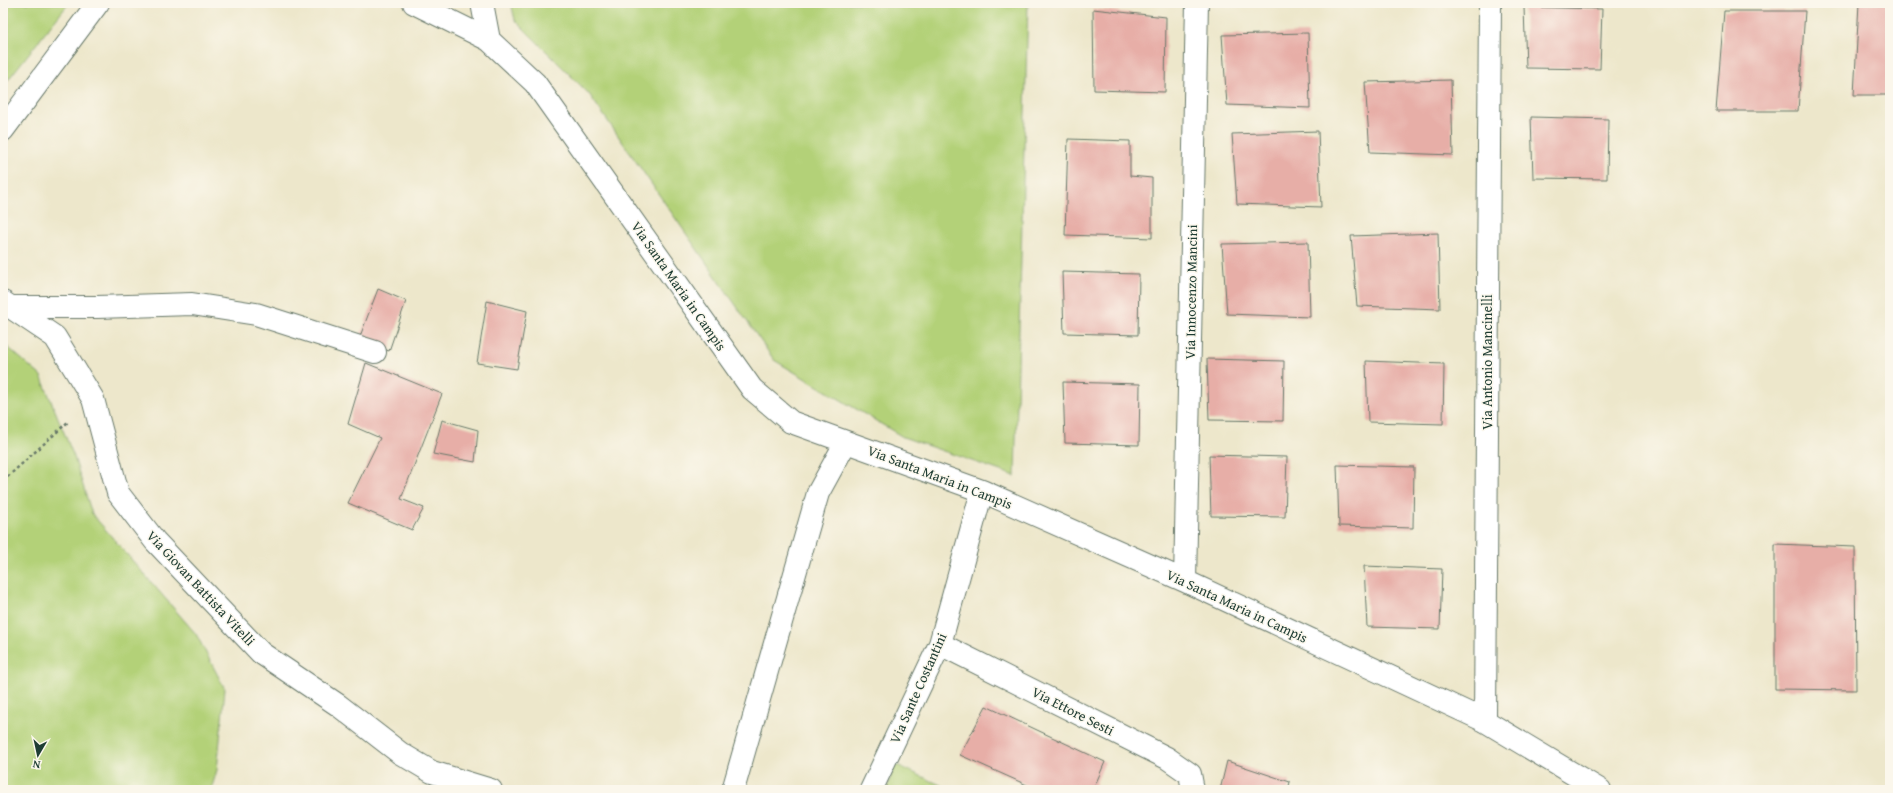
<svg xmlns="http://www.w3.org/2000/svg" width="1893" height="793" viewBox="0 0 1893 793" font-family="'Gentium Book Plus',serif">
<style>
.green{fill:#b3d178;stroke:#698756}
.building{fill:#e7aea7}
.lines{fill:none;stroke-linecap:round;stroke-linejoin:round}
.minor-casing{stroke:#677869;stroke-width:24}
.path{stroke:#677869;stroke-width:2.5;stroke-dasharray:3 3;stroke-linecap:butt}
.minor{stroke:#fff;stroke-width:22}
.labels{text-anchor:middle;stroke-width:3;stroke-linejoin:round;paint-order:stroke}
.street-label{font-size:14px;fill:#1f3d34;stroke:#fbf7ec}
</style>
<rect width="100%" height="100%" fill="#fbf7ec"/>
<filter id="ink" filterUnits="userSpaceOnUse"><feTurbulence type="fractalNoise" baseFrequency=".025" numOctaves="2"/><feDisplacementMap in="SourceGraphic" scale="8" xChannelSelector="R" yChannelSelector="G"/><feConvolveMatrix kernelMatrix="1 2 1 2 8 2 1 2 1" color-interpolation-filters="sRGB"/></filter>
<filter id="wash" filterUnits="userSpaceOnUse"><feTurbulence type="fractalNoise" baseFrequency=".012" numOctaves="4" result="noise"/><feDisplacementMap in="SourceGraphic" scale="16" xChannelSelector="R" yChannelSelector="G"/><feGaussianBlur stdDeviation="0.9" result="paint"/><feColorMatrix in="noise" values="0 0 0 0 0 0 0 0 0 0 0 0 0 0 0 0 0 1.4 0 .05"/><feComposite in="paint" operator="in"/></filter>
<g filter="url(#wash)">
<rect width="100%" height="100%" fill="#ede7cb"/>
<path class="green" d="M3,3h66l-66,83z
M511,3h517l-13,473 -112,-39 -129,-77 -185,-266 -74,-74z
M3,343l38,33 33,81 18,57 104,120 29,55 -8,81 -6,20h-208z
M895,764l56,26h-65z"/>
<g id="blocks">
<path class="building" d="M1859,3h31v92h-36z
M1524,7l78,2 -2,60 -74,-1z
M1093,9l73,8 -1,75 -71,-2z
M1724,11h81l-7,100h-82z
M1308,33l2,75 -83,-3 -5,-70z
M1451,80l2,75 -83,-3 -5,-70z
M1531,117l77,2 -1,60 -74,-1z
M1318,131l3,76 -84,-3 -5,-70z
M1068,139l62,2v35l22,2v60l-87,-3z
M1438,233l2,76 -83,-3 -6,-70z
M1308,242l2,75 -83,-3 -5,-70z
M1062,272l77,2 -1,61 -74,-2z
M378,289l28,12 -17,50 -30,-12z
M487,301l40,10 -10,58 -40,-6z
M1207,359l77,2 -1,60 -74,-1z
M1366,361l78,3 -1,60 -75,-2z
M366,363l76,31 -41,105 23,9 -12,22 -64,-27 32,-65 -32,-14z
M1063,382l77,2 -1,61 -74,-2z
M442,420l36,10 -3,32 -42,-8z
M1209,455l78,2 -2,60 -74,-1z
M1337,465l77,2 -1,61 -74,-2z
M1775,544l80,3 1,143 -81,-1z
M1364,566l78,3 -2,60 -73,-2z
M986,706l119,56 -12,28h-55l-78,-35z
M1227,761l63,21 -2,8h-68z"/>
</g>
</g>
<g filter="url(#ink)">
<use href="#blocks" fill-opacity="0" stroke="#677869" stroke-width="1"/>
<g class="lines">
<g class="minor-casing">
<path id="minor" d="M414,3l75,37 46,43 217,306 39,33 191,69 203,90 300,140 115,69
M482,3l7,37
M3,130l95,-127
M3,302l52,35 38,62 25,94 37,48 106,112 77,52 62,48 32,19 59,18
M10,307h87l95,-3 64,10 119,38
M1185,581l12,-578
M940,644l227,114 23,16 3,16
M1485,721l5,-718
M733,790l85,-297 28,-51
M871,790l69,-146 42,-153"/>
</g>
<path class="path" d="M3,481l66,-60"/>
<use href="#minor" class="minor"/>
</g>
</g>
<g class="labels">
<g class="street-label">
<text transform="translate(679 286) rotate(55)" y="5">Via Santa Maria in Campis</text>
<text transform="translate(1191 292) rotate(-89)" y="5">Via Innocenzo Mancini</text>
<text transform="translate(1487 362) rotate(-90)" y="5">Via Antonio Mancinelli</text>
<text transform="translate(940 477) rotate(21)" y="5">Via Santa Maria in Campis</text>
<text transform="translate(201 588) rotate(47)" y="5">Via Giovan Battista Vitelli</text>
<text transform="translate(1237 606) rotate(25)" y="5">Via Santa Maria in Campis</text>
<text transform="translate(918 688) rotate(-66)" y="5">Via Sante Costantini</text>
<text transform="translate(1073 711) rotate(27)" y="5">Via Ettore Sesti</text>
</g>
</g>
<rect width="1893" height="793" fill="none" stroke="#fbf7ec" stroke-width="16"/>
<g transform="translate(38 755) rotate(189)" stroke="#fbf7ec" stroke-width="3" paint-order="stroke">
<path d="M0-3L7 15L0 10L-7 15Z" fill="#1f3d34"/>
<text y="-6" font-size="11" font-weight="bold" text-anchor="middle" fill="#1f3d34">N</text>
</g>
</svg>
